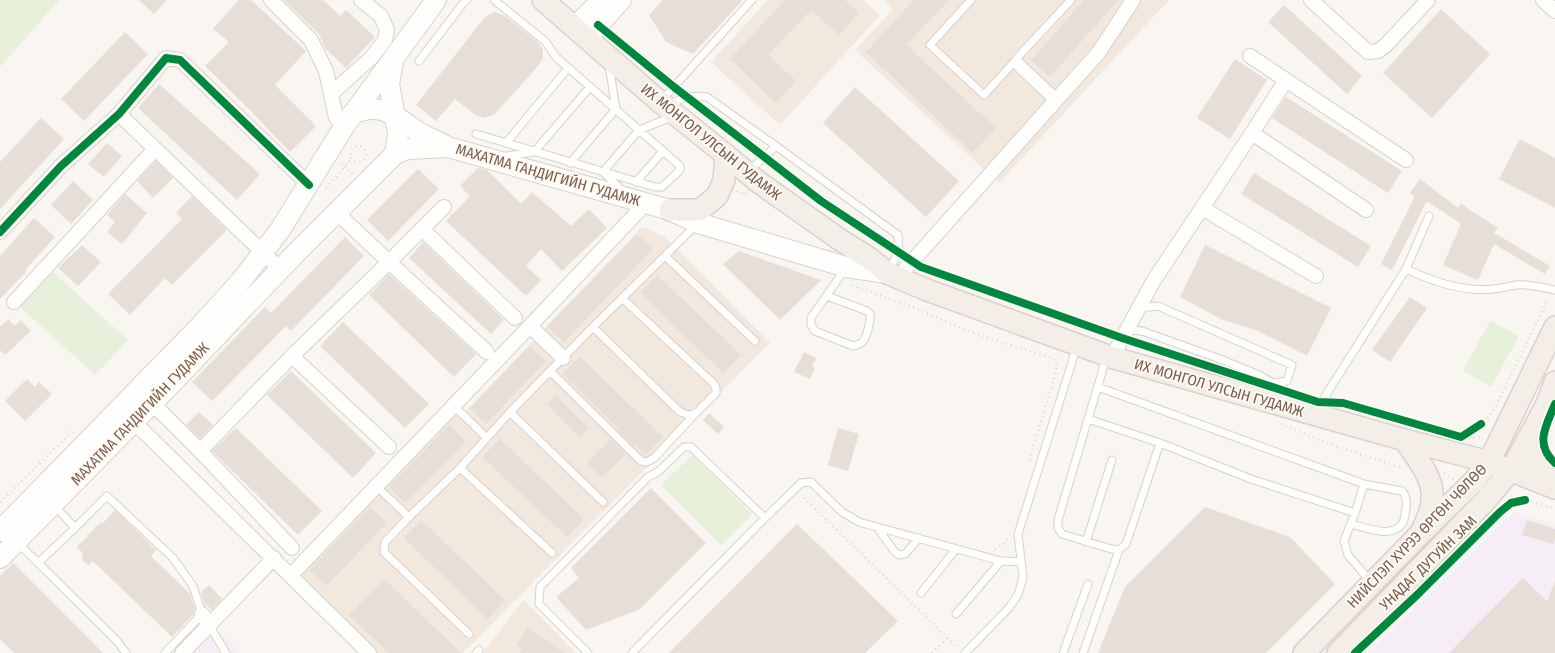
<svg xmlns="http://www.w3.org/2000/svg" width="1555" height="653" viewBox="0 0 1555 653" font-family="'Fira Sans Condensed',sans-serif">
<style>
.residential{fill:#f2e8de}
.education{fill:#f6eef6}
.medical{fill:#fae9e9}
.green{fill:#e7f0db}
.building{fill:#e6ded7}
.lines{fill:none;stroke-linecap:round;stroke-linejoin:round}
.service-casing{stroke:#d7d1cb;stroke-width:9}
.minor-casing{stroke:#d7d1cb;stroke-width:16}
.secondary-casing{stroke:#d9d2cb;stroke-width:22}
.primary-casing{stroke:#dad1cc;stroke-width:24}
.path{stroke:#dcd5d0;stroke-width:2.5;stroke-dasharray:1 4;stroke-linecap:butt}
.service{stroke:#fefefd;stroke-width:7}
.minor{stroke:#fefefd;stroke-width:14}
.secondary{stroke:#fefefd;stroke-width:20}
.primary{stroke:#f3eee8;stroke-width:21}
.cycleway-casing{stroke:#fffaf3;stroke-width:11}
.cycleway{stroke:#00873e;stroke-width:8}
.labels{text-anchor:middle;stroke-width:4;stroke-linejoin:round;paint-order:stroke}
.street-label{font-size:15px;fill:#7a5c4d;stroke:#fffaf3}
</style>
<rect width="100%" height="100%" fill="#f9f5f0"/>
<path class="residential" d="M768,0h95l17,15 -100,110 -69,-63z
M884,0h285l-170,183 -144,-133 38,-41z
M642,227l23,10 105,106 -307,310h-105l-69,-67 166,-171 4,3z
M524,600l52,53h-94z"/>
<path class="education" d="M1513,512l42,13v128h-188l55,-51z
M216,628l24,25h-47z"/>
<path class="medical" d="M1469,500l-82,85 -59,68h-14z"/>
<path class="green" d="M0,0h59l-59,67z
M53,272l75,68 -33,35 -75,-68z
M1490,321l29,15 -28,51 -28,-16z
M692,455l60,59 -31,31 -60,-60z"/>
<path class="building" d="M139,0h28l-13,14z
M239,0h12l55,51 -31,34 41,41 -26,26 -39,-41 -46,-45 24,-24 -16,-13z
M284,0h39l17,16 6,-6 29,27 -29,31 -21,-20 -5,-11 1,-1z
M663,0h80l-50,54 -27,-12 -17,-27z
M785,0h60l14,13 -20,22 -28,-25 -43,45 28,26 -20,22 -46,-44z
M914,0h35l-43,45 90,83 -23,25 -107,-101z
M1084,0h34l-68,77 -19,-17z
M1284,5l78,71 -15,18 -79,-72z
M1441,9l49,45 -58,64 -49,-45z
M494,12l9,3 12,9 24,19 4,7v9l-10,13 -39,43 -11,3 -6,-2 -22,-17 -19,22 -20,-16 69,-88z
M125,32l23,22 -64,67 -23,-22z
M1235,59l32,21 -37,59 -33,-21z
M159,84l101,90 -23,26 -99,-92z
M855,87l104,94 -33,36 -103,-94z
M1286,97l116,74 -14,22 -116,-75z
M41,118l23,21 -64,70v-47z
M1520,139l35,19v50l-56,-29z
M107,143l15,13 -18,21 -16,-13z
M156,161l17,17 -20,20 -16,-17z
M478,168l9,2 34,34 11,-12 39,34 18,-17 18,19 -45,43 -21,-22 -15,17 15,14 -15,16 -80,-75 24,-25 -10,-10z
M418,169l21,20 -51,52 -21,-21z
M1254,173l117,73 -13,21 -117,-73z
M1420,179l38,29 3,-4 37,24 -4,5 56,33 -5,8 -51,-30 -16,36 -35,-15 18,-41 -34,-23 -35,69 -11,-6 34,-67 -5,-4z
M73,181l20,19 -22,24 -20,-19z
M125,194l22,19 -25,31 -15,-12 8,-10 -8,-7z
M192,196l35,34 -55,55 -7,-7 -35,37 -22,-21 74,-75 -6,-6z
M34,218l21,19 -30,33 2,1 -27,28v-43z
M637,234l16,15 -89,93 -17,-16z
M345,237l19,19 -73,75 -5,-5 -74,75 -20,-19 73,-75 6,6z
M423,242l81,78 -13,14 -82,-76z
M82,245l19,17 -23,24 -20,-18z
M1205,245l126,63 -24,48 -49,-25 -37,-12 -41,-22z
M739,251l82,29 -41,40 -57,-56z
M389,274l87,80 -22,23 -85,-82z
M657,275l84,80 -18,18 -83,-80z
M1410,297l17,11 -37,54 -18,-12z
M9,319l5,7 7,-6 10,11 -26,24 -5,-5v-23z
M343,322l86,82 -24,24 -85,-82z
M530,346l16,15 -60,63 -16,-16z
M804,352l12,6 -4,8 3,2 -5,11 -16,-7z
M580,357l83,80 -17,18 -11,-10 -1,1 -16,-15 2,-1 -58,-56z
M291,371l85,82 -23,25 -86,-83z
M27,379l8,8 4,-5 13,12 -27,27 -20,-20z
M555,395l34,33 -9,9 -33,-33z
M199,412l14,13 -13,14 -14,-14z
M709,413l15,14 -6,7 -15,-14z
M449,425l17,16 -61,62 -16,-16z
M236,428l86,83 -24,24 -86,-84z
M838,428l21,6 -11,37 -20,-6z
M500,439l84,80 -17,18 -85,-80z
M611,439l15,15 -24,23 -15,-15z
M651,488l55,55 -66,66 -54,21 -30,-33 23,-19 -8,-10z
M370,507l17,16 -61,63 -17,-16z
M1205,507l85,30 45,47 -69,69h-168l27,-66z
M115,510l41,40 -5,6 39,38 5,15 -2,6 -21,22 -79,-76 -5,4 -5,-4 -1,-9 -5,-5 24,-25 1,2z
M421,520l84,80 -17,19 -84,-81z
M1527,520l28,9v9l-2,6 -31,-9z
M797,524l101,97 -33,32h-196z
M13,563l90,90h-89l-14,-14v-63z
M1523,578l24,23 8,-20v72h-106z
M384,579l77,74h-72l-40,-38z
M209,585l13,14 -10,11 -5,-5 -2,1 -4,-14z
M528,628l37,25h-46l3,-4 -5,-5z"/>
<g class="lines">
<g class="service-casing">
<path id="service" d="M971,0l-41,45 54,50 29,-32 41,39
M419,61l46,-60 2,-1
M1058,98l-42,-39 55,-59
M662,100l90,-100
M670,105c11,-8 24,-10 37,-8l69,49
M476,134l179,53h7l18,-17v-4l-124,-109 -11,-16 -51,-41
M506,143l62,-75
M506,156l28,-4 56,-65
M570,163l46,-54 -7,-44
M749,171l27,-25 122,89 1,13 -9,23
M636,182l27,-31
M622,190l-19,-18 36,-42 35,-14
M1429,216l-23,53c28,13 57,23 87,20 8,0 16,-3 23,-4 13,-1 26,2 39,5
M665,256l90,85
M827,296l40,15 3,3c1,6 -3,21 -6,26 -2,4 -7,5 -11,6l-38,-15 -4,-6v-7l34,-49
M593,327l87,85 9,3 7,-2 20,-20v-5l-3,-5 -91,-85
M1127,330l15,1 78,28 39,16 14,8 14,-2 5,-16 -134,-59 -19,2
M550,371l91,90 6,1 7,-4 41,-44
M1098,387l266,97 -9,29 -104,-34 -91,-36 -72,-24 15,-50 2,-13
M454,406l33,32
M510,412l93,90
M1315,412l91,-143
M1088,419l-30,101v8l4,6 49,15 8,1 7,-6 34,-101
M460,468l92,85
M376,486l33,31 -24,25 -1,10 85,82
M1355,513l-11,28 4,14 22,26
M409,517l51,-49 50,-56 83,-85 103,-102
M765,518l36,-35 10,-1 31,30 17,10 142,39 20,1
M1351,524c13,3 41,15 51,0 3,-4 3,-11 4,-15 1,-7 1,-13 -4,-18l-38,-7
M877,527l17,24 5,4 6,-1 14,-16
M75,528l32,-32 66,62 20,28 9,28 -37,39
M1086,542l26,-82
M18,543l99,98 9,12
M38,563l37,-35 -20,-22
M921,593l35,-44
M956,614l45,-53
M209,625l17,28
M476,653l3,-3
M588,653l-49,-49 1,-17 108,-110 10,-5 26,-25h7l74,71 -133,135
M965,653l43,-44 10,-14 5,-18 -5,-43 55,-175 3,-12
M1063,653l25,-69
M1083,653l36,-103"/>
</g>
<g class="minor-casing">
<path id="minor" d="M271,0l40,40 15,31 10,47 9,7
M1311,0l57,52 10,-1 8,-6 42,-45
M1543,0l12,11
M1250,56l156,104
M331,94l41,-37 13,-17 2,-10 -6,-14 -20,-16
M119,114l161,155
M1252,133l34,-53
M1202,208l114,68
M336,212l53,50 98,90
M422,229l93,89
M0,232l61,-66 58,-52 47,-56 14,2 129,125
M900,278l7,-11 192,-215 34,-52
M14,302l141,-153
M292,356l97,91
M563,358l-33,-32 116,-123
M1114,358l4,-12 36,-66 98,-147 114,77
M151,402l49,49 92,97
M133,421l236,232
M200,451l92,-95 97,-94 55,-55
M291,575l239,-249
M202,614l7,11
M182,653l92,-95"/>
</g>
<g class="secondary-casing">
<path id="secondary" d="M575,27l27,-27
M587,37l34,-37
M393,62l-4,22 9,49 -3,21
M352,114c32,-13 42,2 66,18 9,5 19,9 28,14
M0,531l204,-209 37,-41 39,-51 65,-105 91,-125
M0,558l173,-176 119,-125 103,-103 13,-5 40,-2 222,63 28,13 148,44 41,6"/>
</g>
<g class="primary-casing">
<path id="primary" d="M543,0l117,102 66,53 31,26 82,58 30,19 20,16 38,16 187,68 291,82 84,22 66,26
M670,210h30l17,-14 7,-16 2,-25
M1536,431c-1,3 -4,8 -4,11 -2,17 11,33 23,42
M1405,440c21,33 39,48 18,88
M1304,653l116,-119 54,-53 15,-19 66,-135
M1338,653l147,-152 26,-31 36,-66 8,-22"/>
</g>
<path class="path" d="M350 154a8 8 0 1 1 16 0a8 8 0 1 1-16 0Z
M341,163l12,12
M326,188l26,-29
M737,191l4,1 4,3 2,-2
M852,285l60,22 39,17 39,15 63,19 4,7 -1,7 -27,89
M1281,424l43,18 78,26
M1469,438l14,-1
M1472,438l22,-28 54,-111
M1444,473l10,6
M804,498l154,150
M0,502l73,-71
M995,549l11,-7 2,-6
M1429,585l72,-71c23,-19 28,-13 54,-5
M932,653l16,-16"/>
<use href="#service" class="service"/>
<use href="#minor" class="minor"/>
<use href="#secondary" class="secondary"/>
<use href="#primary" class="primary"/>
<g class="cycleway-casing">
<path id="cycleway" d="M598,25l76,62 147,114 100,66 201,71 196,64 25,1 118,34 20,-13
M0,232l61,-66 58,-52 47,-56 14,2 129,125
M1555,404c-9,22 -21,40 0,59
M1355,653l62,-58 83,-83 11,-9 14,-3"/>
</g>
<use href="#cycleway" class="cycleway"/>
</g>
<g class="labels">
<g class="street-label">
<text transform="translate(711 142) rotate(39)" y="5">ИХ МОНГОЛ УЛСЫН ГУДАМЖ</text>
<text transform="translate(548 175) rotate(16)" y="5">МАХАТМА ГАНДИГИЙН ГУДАМЖ</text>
<text transform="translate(1219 388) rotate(16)" y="5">ИХ МОНГОЛ УЛСЫН ГУДАМЖ</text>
<text transform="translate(140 414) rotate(-46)" y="5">МАХАТМА ГАНДИГИЙН ГУДАМЖ</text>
<text transform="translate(1417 536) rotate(-46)" y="5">НИЙСЛЭЛ ХҮРЭЭ ӨРГӨН ЧӨЛӨӨ</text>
<text transform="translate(1428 563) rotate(-44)" y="5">УНАДАГ ДУГУЙН ЗАМ</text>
</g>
</g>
</svg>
